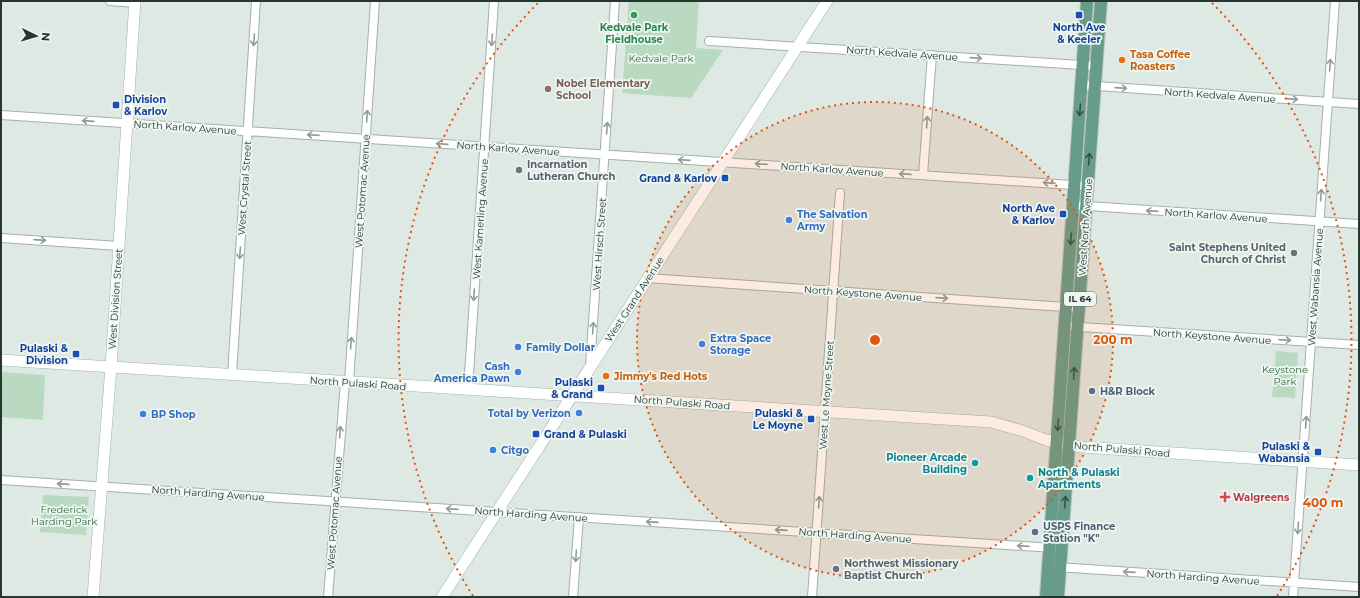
<svg xmlns="http://www.w3.org/2000/svg" width="1360" height="598" viewBox="0 0 1360 598" font-family="Montserrat,sans-serif">
<style>
.green{fill:#b9d9c0}
.lines{fill:none;stroke-linecap:round;stroke-linejoin:round}
.street-casing{stroke:#a3b0ab;stroke-width:10}
.secondary-casing{stroke:#9fb4ac;stroke-width:12}
.primary-casing{stroke:#bdc3c1;stroke-width:14}
.street{stroke:#fff;stroke-width:8}
.secondary{stroke:#fff;stroke-width:11}
.primary{stroke:#679c8b;stroke-width:12}
.oneway{stroke:#909c98}
.oneway2{stroke:#335148}
.ring{fill:none;stroke:#de570e;stroke-width:2;stroke-dasharray:2 4}
.leisure-dot{fill:#2e9e5b;stroke:#eff6f2;stroke-width:1.5}
.transit-dot{fill:#1a4fb4;stroke:#eff6f2;stroke-width:1.5}
.food-dot{fill:#e8710a;stroke:#eff6f2;stroke-width:1.5}
.education-dot{fill:#8d6e63;stroke:#eff6f2;stroke-width:1.5}
.worship-dot{fill:#6b7280;stroke:#eff6f2;stroke-width:1.5}
.shop-dot{fill:#3f7fe0;stroke:#eff6f2;stroke-width:1.5}
.service-dot{fill:#5c6f8a;stroke:#eff6f2;stroke-width:1.5}
.culture-dot{fill:#0f9aa8;stroke:#eff6f2;stroke-width:1.5}
.health-dot{fill:#e0444e;stroke:#eff6f2;stroke-width:1.5}
.labels{text-anchor:middle;stroke-width:3.5;stroke-linejoin:round;paint-order:stroke}
.shield{fill:#eff6f2;stroke:#60716b;stroke-width:1}
.shield-label{font-size:9px;font-weight:bold;fill:#223831}
.leisure-label{font-size:10px;font-weight:bold;fill:#27864d;stroke:#eff6f2}
.transit-label{font-size:10px;font-weight:bold;fill:#164399;stroke:#eff6f2;text-anchor:end}
.street-label{font-size:10px;fill:#223831;stroke:#eff6f2}
.food-label{font-size:10px;font-weight:bold;fill:#c56008;stroke:#eff6f2;text-anchor:start}
.park-label{font-size:10px;fill:#2f6b43;stroke:#eff6f2}
.education-label{font-size:10px;font-weight:bold;fill:#785e54;stroke:#eff6f2;text-anchor:start}
.worship-label{font-size:10px;font-weight:bold;fill:#5b616d;stroke:#eff6f2;text-anchor:start}
.shop-label{font-size:10px;font-weight:bold;fill:#366cbe;stroke:#eff6f2;text-anchor:start}
.service-label{font-size:10px;font-weight:bold;fill:#4e5e75;stroke:#eff6f2;text-anchor:start}
.culture-label{font-size:10px;font-weight:bold;fill:#0d838f;stroke:#eff6f2;text-anchor:end}
.health-label{font-size:10px;font-weight:bold;fill:#be3a42;stroke:#eff6f2;text-anchor:start}
.centre{fill:#de570e;stroke:#eff6f2;stroke-width:2}
.ring-label{font-size:12px;text-anchor:middle;font-weight:bold;fill:#de570e;stroke:#eff6f2;stroke-width:3.5;stroke-linejoin:round;paint-order:stroke}
</style>
<rect width="100%" height="100%" fill="#dfe9e4"/>
<path class="green" d="M629,1h70l-3,47 27,2 -32,48 -69,-5z
M1276,351l22,2 -3,45 -23,-1z
M1,372l44,3 -2,45 -42,-3z
M43,495l46,2 -3,38 -46,-3z"/>
<g class="lines">
<g class="street-casing">
<path id="street" d="M110,1l25,2
M709,41l387,25
M1082,85l277,19
M1,115l1086,71
M923,175l9,-120
M1073,205l286,19
M1,238l118,8
M647,278l432,30
M1065,326l294,19
M590,366l25,-365
M232,375l24,-374
M349,382l26,-381
M468,389l26,-388
M1,480l1053,68
M1057,567l302,20
M328,597l17,-215
M573,597l6,-80
M812,597l28,-404
M1293,597l42,-596"/>
</g>
<g class="secondary-casing">
<path id="secondary" d="M1,360l990,62 32,9 23,9 35,7 278,18
M93,597l18,-230 24,-366
M442,597l385,-596"/>
</g>
<g class="primary-casing">
<path id="primary" d="M1046,597l41,-596
M1058,597l43,-596"/>
</g>
<use href="#street" class="street"/>
<use href="#secondary" class="secondary"/>
<use href="#primary" class="primary"/>
</g>
<defs><path id="oneway-shaft" d="M-6 0H5M1.5-3L5.5 0L1.5 3" fill="none" stroke-width="1.6" stroke-linecap="round" stroke-linejoin="round"/></defs>
<g class="oneway">
<use href="#oneway-shaft" transform="translate(254 40) rotate(94)"/>
<use href="#oneway-shaft" transform="translate(492 40) rotate(94)"/>
<use href="#oneway-shaft" transform="translate(976 58) rotate(4)"/>
<use href="#oneway-shaft" transform="translate(1330 65) rotate(-86)"/>
<use href="#oneway-shaft" transform="translate(1121 88) rotate(4)"/>
<use href="#oneway-shaft" transform="translate(1292 99) rotate(4)"/>
<use href="#oneway-shaft" transform="translate(367 116) rotate(-86)"/>
<use href="#oneway-shaft" transform="translate(88 121) rotate(-176)"/>
<use href="#oneway-shaft" transform="translate(927 122) rotate(-86)"/>
<use href="#oneway-shaft" transform="translate(607 128) rotate(-86)"/>
<use href="#oneway-shaft" transform="translate(313 135) rotate(-176)"/>
<use href="#oneway-shaft" transform="translate(442 144) rotate(-176)"/>
<use href="#oneway-shaft" transform="translate(684 160) rotate(-176)"/>
<use href="#oneway-shaft" transform="translate(761 164) rotate(-176)"/>
<use href="#oneway-shaft" transform="translate(905 174) rotate(-176)"/>
<use href="#oneway-shaft" transform="translate(1049 183) rotate(-176)"/>
<use href="#oneway-shaft" transform="translate(1321 195) rotate(-86)"/>
<use href="#oneway-shaft" transform="translate(1152 211) rotate(-176)"/>
<use href="#oneway-shaft" transform="translate(40 240) rotate(4)"/>
<use href="#oneway-shaft" transform="translate(240 253) rotate(94)"/>
<use href="#oneway-shaft" transform="translate(474 295) rotate(94)"/>
<use href="#oneway-shaft" transform="translate(942 298) rotate(4)"/>
<use href="#oneway-shaft" transform="translate(593 328) rotate(-86)"/>
<use href="#oneway-shaft" transform="translate(1285 340) rotate(4)"/>
<use href="#oneway-shaft" transform="translate(351 343) rotate(-86)"/>
<use href="#oneway-shaft" transform="translate(1306 422) rotate(-86)"/>
<use href="#oneway-shaft" transform="translate(340 432) rotate(-86)"/>
<use href="#oneway-shaft" transform="translate(63 484) rotate(-176)"/>
<use href="#oneway-shaft" transform="translate(819 502) rotate(-86)"/>
<use href="#oneway-shaft" transform="translate(452 509) rotate(-176)"/>
<use href="#oneway-shaft" transform="translate(652 522) rotate(-176)"/>
<use href="#oneway-shaft" transform="translate(1298 528) rotate(94)"/>
<use href="#oneway-shaft" transform="translate(781 530) rotate(-176)"/>
<use href="#oneway-shaft" transform="translate(1023 546) rotate(-176)"/>
<use href="#oneway-shaft" transform="translate(576 556) rotate(94)"/>
<use href="#oneway-shaft" transform="translate(1129 572) rotate(-176)"/>
</g>
<g class="oneway2">
<use href="#oneway-shaft" transform="translate(1080 110) rotate(94)"/>
<use href="#oneway-shaft" transform="translate(1089 159) rotate(-86)"/>
<use href="#oneway-shaft" transform="translate(1071 239) rotate(94)"/>
<use href="#oneway-shaft" transform="translate(1074 373) rotate(-86)"/>
<use href="#oneway-shaft" transform="translate(1058 425) rotate(94)"/>
<use href="#oneway-shaft" transform="translate(1065 502) rotate(-86)"/>
</g>
<circle cx="875" cy="340" r="238" fill="#de570e" fill-opacity=".12"/>
<g class="ring">
<circle cx="875" cy="340" r="238"/>
<path d="M473 596A477 477 0 0 1 538 3M1212 3A477 477 0 0 1 1277 596"/>
</g>
<circle class="leisure-dot" cx="634" cy="15" r="4"/>
<g class="transit-dot">
<rect x="1075" y="11" width="8" height="8" rx="2"/>
<rect x="112" y="101" width="8" height="8" rx="2"/>
<rect x="721" y="174" width="8" height="8" rx="2"/>
<rect x="1059" y="210" width="8" height="8" rx="2"/>
<rect x="72" y="350" width="8" height="8" rx="2"/>
<rect x="597" y="384" width="8" height="8" rx="2"/>
<rect x="807" y="415" width="8" height="8" rx="2"/>
<rect x="532" y="430" width="8" height="8" rx="2"/>
<rect x="1314" y="448" width="8" height="8" rx="2"/>
</g>
<g class="food-dot">
<circle cx="1122" cy="60" r="4"/>
<circle cx="606" cy="376" r="4"/>
</g>
<circle class="education-dot" cx="548" cy="89" r="4"/>
<g class="worship-dot">
<circle cx="519" cy="170" r="4"/>
<circle cx="1294" cy="253" r="4"/>
<circle cx="836" cy="569" r="4"/>
</g>
<g class="shop-dot">
<circle cx="789" cy="220" r="4"/>
<circle cx="702" cy="344" r="4"/>
<circle cx="518" cy="347" r="4"/>
<circle cx="518" cy="372" r="4"/>
<circle cx="579" cy="413" r="4"/>
<circle cx="143" cy="414" r="4"/>
<circle cx="493" cy="450" r="4"/>
</g>
<g class="service-dot">
<circle cx="1092" cy="391" r="4"/>
<circle cx="1035" cy="532" r="4"/>
</g>
<g class="culture-dot">
<circle cx="975" cy="463" r="4"/>
<circle cx="1030" cy="478" r="4"/>
</g>
<path class="health-dot" d="M1223 491h4v4h4v4h-4v4h-4v-4h-4v-4h4z"/>
<g class="labels">
<rect class="shield" x="1064" y="292" width="32" height="14" rx="3"/>
<g class="shield-label">
<text x="1080" y="302">IL 64</text>
</g>
<g class="leisure-label">
<text x="634" y="31">Kedvale Park<tspan x="634" dy="12">Fieldhouse</tspan></text>
</g>
<g class="transit-label">
<text x="1079" y="31" text-anchor="middle">North Ave<tspan x="1079" dy="12">&amp; Keeler</tspan></text>
<text x="124" y="103" text-anchor="start">Division<tspan x="124" dy="12">&amp; Karlov</tspan></text>
<text x="717" y="182">Grand &amp; Karlov</text>
<text x="1055" y="212">North Ave<tspan x="1055" dy="12">&amp; Karlov</tspan></text>
<text x="68" y="352">Pulaski &amp;<tspan x="68" dy="12">Division</tspan></text>
<text x="593" y="386">Pulaski<tspan x="593" dy="12">&amp; Grand</tspan></text>
<text x="803" y="417">Pulaski &amp;<tspan x="803" dy="12">Le Moyne</tspan></text>
<text x="544" y="438" text-anchor="start">Grand &amp; Pulaski</text>
<text x="1310" y="450">Pulaski &amp;<tspan x="1310" dy="12">Wabansia</tspan></text>
</g>
<g class="street-label">
<text transform="translate(902 53) rotate(4)" y="4">North Kedvale Avenue</text>
<text transform="translate(1220 95) rotate(4)" y="4">North Kedvale Avenue</text>
<text transform="translate(185 127) rotate(4)" y="4">North Karlov Avenue</text>
<text transform="translate(508 148) rotate(4)" y="4">North Karlov Avenue</text>
<text transform="translate(832 169) rotate(4)" y="4">North Karlov Avenue</text>
<text transform="translate(244 188) rotate(-86)" y="4">West Crystal Street</text>
<text transform="translate(362 191) rotate(-86)" y="4">West Potomac Avenue</text>
<text transform="translate(1216 215) rotate(4)" y="4">North Karlov Avenue</text>
<text transform="translate(480 219) rotate(-86)" y="4">West Kamerling Avenue</text>
<text transform="translate(1085 227) rotate(-86)" y="4">West North Avenue</text>
<text transform="translate(599 244) rotate(-86)" y="4">West Hirsch Street</text>
<text transform="translate(1315 287) rotate(-86)" y="4">West Wabansia Avenue</text>
<text transform="translate(863 293) rotate(4)" y="4">North Keystone Avenue</text>
<text transform="translate(115 299) rotate(-86)" y="4">West Division Street</text>
<text transform="translate(634 299) rotate(-57)" y="4">West Grand Avenue</text>
<text transform="translate(1212 336) rotate(4)" y="4">North Keystone Avenue</text>
<text transform="translate(358 383) rotate(4)" y="4">North Pulaski Road</text>
<text transform="translate(826 395) rotate(-86)" y="4">West Le Moyne Street</text>
<text transform="translate(682 402) rotate(4)" y="4">North Pulaski Road</text>
<text transform="translate(1122 449) rotate(5)" y="4">North Pulaski Road</text>
<text transform="translate(208 493) rotate(4)" y="4">North Harding Avenue</text>
<text transform="translate(334 513) rotate(-86)" y="4">West Potomac Avenue</text>
<text transform="translate(531 514) rotate(4)" y="4">North Harding Avenue</text>
<text transform="translate(855 535) rotate(4)" y="4">North Harding Avenue</text>
<text transform="translate(1203 577) rotate(4)" y="4">North Harding Avenue</text>
</g>
<g class="food-label">
<text x="1130" y="58">Tasa Coffee<tspan x="1130" dy="12">Roasters</tspan></text>
<text x="614" y="380">Jimmy's Red Hots</text>
</g>
<g class="park-label">
<text x="661" y="62">Kedvale Park</text>
<text x="1285" y="373">Keystone<tspan x="1285" dy="12">Park</tspan></text>
<text x="64" y="513">Frederick<tspan x="64" dy="12">Harding Park</tspan></text>
</g>
<g class="education-label">
<text x="556" y="87">Nobel Elementary<tspan x="556" dy="12">School</tspan></text>
</g>
<g class="worship-label">
<text x="527" y="168">Incarnation<tspan x="527" dy="12">Lutheran Church</tspan></text>
<text x="1286" y="251" text-anchor="end">Saint Stephens United<tspan x="1286" dy="12">Church of Christ</tspan></text>
<text x="844" y="567">Northwest Missionary<tspan x="844" dy="12">Baptist Church</tspan></text>
</g>
<g class="shop-label">
<text x="797" y="218">The Salvation<tspan x="797" dy="12">Army</tspan></text>
<text x="710" y="342">Extra Space<tspan x="710" dy="12">Storage</tspan></text>
<text x="526" y="351">Family Dollar</text>
<text x="510" y="370" text-anchor="end">Cash<tspan x="510" dy="12">America Pawn</tspan></text>
<text x="571" y="417" text-anchor="end">Total by Verizon</text>
<text x="151" y="418">BP Shop</text>
<text x="501" y="454">Citgo</text>
</g>
<g class="service-label">
<text x="1100" y="395">H&amp;R Block</text>
<text x="1043" y="530">USPS Finance<tspan x="1043" dy="12">Station "K"</tspan></text>
</g>
<g class="culture-label">
<text x="967" y="461">Pioneer Arcade<tspan x="967" dy="12">Building</tspan></text>
<text x="1038" y="476" text-anchor="start">North &amp; Pulaski<tspan x="1038" dy="12">Apartments</tspan></text>
</g>
<g class="health-label">
<text x="1233" y="501">Walgreens</text>
</g>
</g>
<circle cx="875" cy="340" r="6" class="centre"/>
<g class="ring-label">
<text x="1113" y="344">200 m</text>
<text x="1323" y="507">400 m</text>
</g>
<rect width="1360" height="598" fill="none" stroke="#223831" stroke-width="4"/>
<g transform="translate(36 36) rotate(95)" stroke="#eff6f2" stroke-width="3" paint-order="stroke">
<path d="M0-3L7 15L0 10L-7 15Z" fill="#223831"/>
<text y="-6" font-size="11" font-weight="bold" text-anchor="middle" fill="#223831">N</text>
</g>
</svg>
